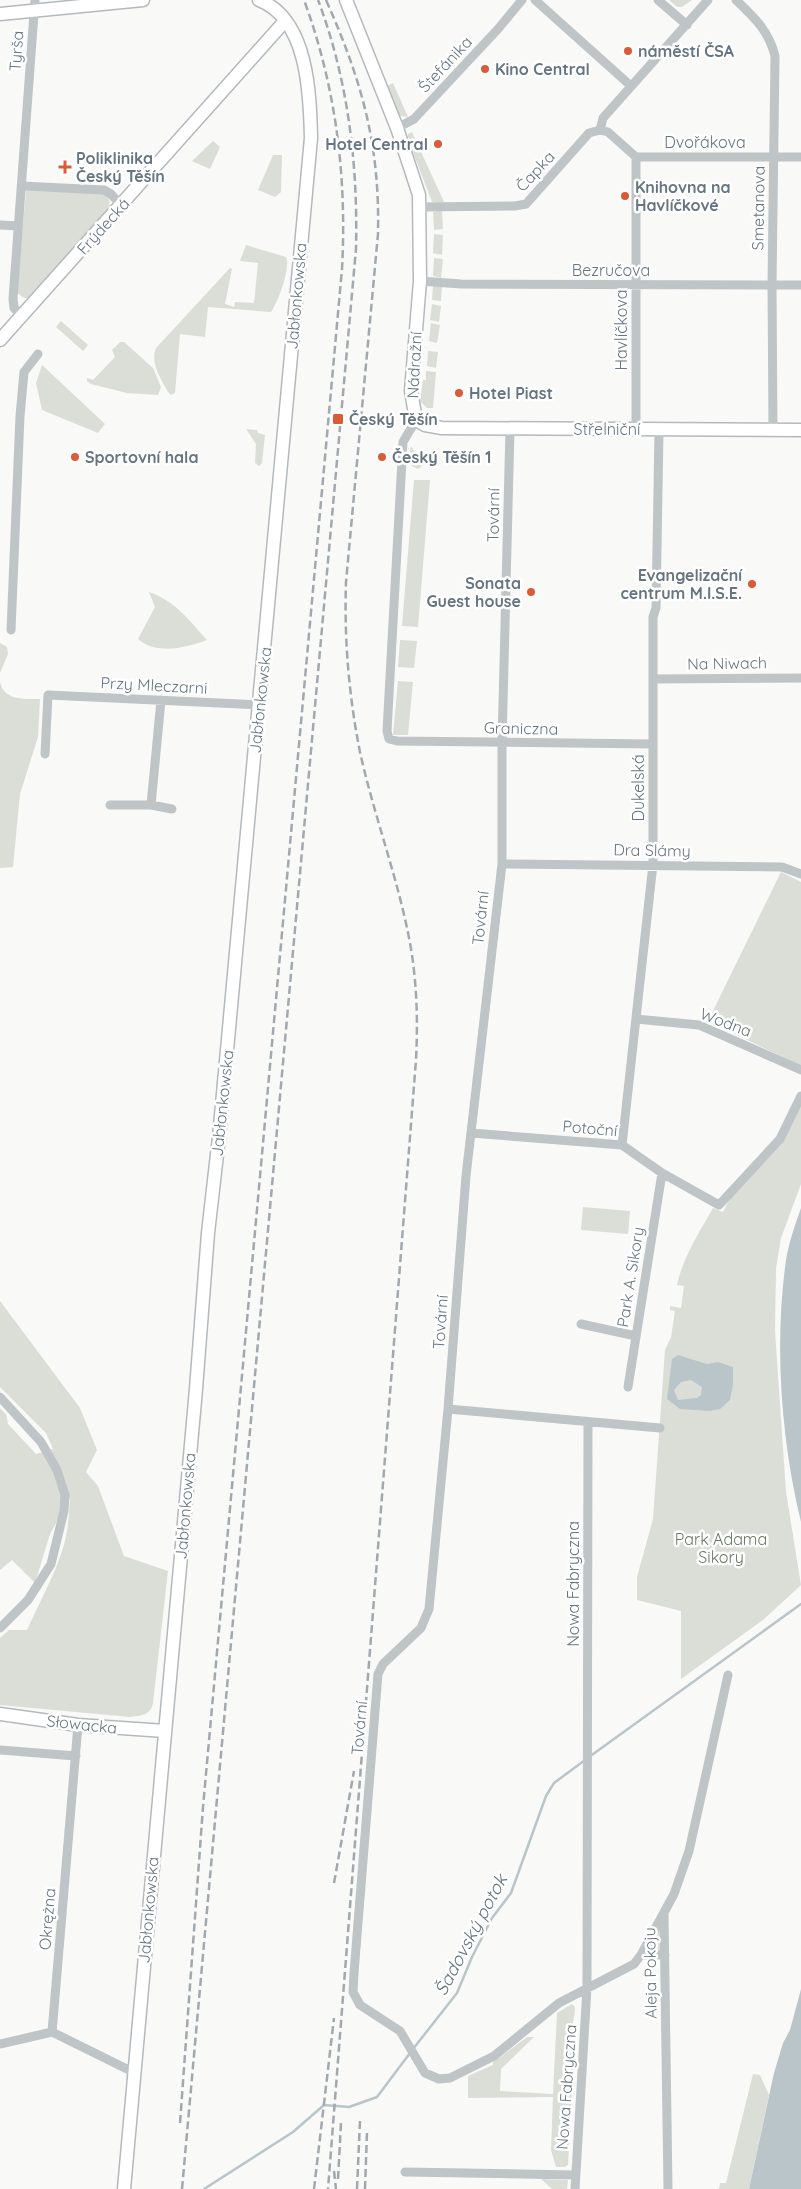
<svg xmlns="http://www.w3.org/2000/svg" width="801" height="2189" viewBox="0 0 801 2189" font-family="Quicksand,sans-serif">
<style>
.green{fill:#daded7}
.water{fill:#bac5c9;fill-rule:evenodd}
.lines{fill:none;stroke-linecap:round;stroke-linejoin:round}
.stream{stroke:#bac5c9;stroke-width:2.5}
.secondary-casing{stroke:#b4b9be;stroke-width:15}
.street{stroke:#bfc4c7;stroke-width:9}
.secondary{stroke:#fff;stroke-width:12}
.rail{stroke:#a1a8ae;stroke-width:2.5;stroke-dasharray:8 4;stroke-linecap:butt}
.poi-dot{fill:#da5b37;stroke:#fff;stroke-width:2}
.labels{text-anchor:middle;stroke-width:5;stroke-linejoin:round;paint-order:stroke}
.street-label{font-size:16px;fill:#667581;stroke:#fff}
.poi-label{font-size:16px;font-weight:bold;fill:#667581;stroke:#fff;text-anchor:start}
.park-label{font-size:16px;fill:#687965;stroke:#fff}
.water-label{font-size:18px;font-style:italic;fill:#61747a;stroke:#fff}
</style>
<rect width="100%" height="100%" fill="#f9f9f8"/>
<path class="green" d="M669,0h23l-10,7h-5z
M393,83l15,34 -8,-1 -3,-2 -10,-28z
M412,132l32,70 -1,1 -11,-1 -24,-63v-5z
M213,141l7,6 -10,22 -18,-8z
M273,155h9l-1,37 -6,5 -17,-7z
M26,191l77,2 6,5 1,11 -78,89h-8l-7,-5z
M442,210l1,19 -9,1 -1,-18z
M434,234l9,1 -1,20 -9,-2z
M246,245l40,12c5,10 -8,46 -15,55l-63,-5 -3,30 -25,-3 -5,59 -4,2 -3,-3c-7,-13 -18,-29 -12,-44l74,-80 2,1 -7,35 9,3 1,-5 19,1 4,-40 -18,-2z
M434,258l9,1 -2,19 -8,-2z
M433,286h9l-1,15 -9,-1z
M432,304l9,2 -2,16 -9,-2z
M61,321l27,24 -5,6 -27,-24z
M431,323l9,2 -3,18 -8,-2z
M120,342h4l29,26 8,19 -3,8 -31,-2 -36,-9 -4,-3v-3l6,2 22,-23 -3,-7z
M428,351l10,1 -2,16 -9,-2z
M42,365l63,59 -7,9 -56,-23 -6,-27z
M426,371l10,1 -3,36h-6l-7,-7 3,-21h3z
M246,429l11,1 1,3 7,2 -3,28 -3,3 -4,-3 1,-19z
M411,446l5,8 10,4 -1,6 -7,5 -6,-3 -3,-5z
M414,480h16l-12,147 -16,-1z
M149,592c26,9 40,28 58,48 -21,8 -51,15 -69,-1l17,-32z
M400,640l17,1 -3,27 -16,-1z
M0,643l7,4 1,7 -8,19z
M398,681l15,1 -5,53h-15z
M0,682c4,19 25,17 40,17l-2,38 -18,57 -7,73 -13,1z
M781,872l20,10v184l-93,-45z
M801,1103v81l-20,54 -5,30 -1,63 11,161 15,93 -38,35 -82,59v-68l-44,-11v-23l16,-58 12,-169 6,-13 4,-26 -5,-1v-4l11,2 3,-22 -7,-1c6,-28 22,-52 36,-77l10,4 7,-14 53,-56z
M583,1207l47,4 -2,23 -47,-4z
M0,1301l80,107 17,42 -11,22 12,14 26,70 44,15 -15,132c-2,12 -12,13 -23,14l-130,-12v-67l9,-8h18c12,-27 27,-53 36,-82 5,-16 6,-33 7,-50l-20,36 -15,49 -23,-23 -12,10v-162l6,6 2,10 28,30 17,-5 -7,-16 -46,-46z
M658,1930h3v21l-14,1z
M572,2004l3,3c0,9 -3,16 -3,25h-4v6h4l-1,10 3,7 -6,110 -3,2h-9l-5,-17 2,-53 -85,1v-22l25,-11v-5l6,-2 28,-21h7l-33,32 -1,22 53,3 4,-81z
M753,2074l7,1 9,20 -20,94h-30l1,-6h6z
M541,2179l27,1 -1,9h-15z"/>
<path class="water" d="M801,1208v314c-20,-82 -27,-178 -15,-262 3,-18 9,-35 15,-52z
M678,1355l29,9 11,-2 15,5v17l-3,16 -10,9 -10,2 -30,-2 -13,-10 5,-40zM691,1380l11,7 -1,8 -4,3 -19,2 -4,-10 7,-8z
M801,1989v200h-52l25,-116 9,-30 7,-13z"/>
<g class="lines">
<path class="stream" d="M589,1757l212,-153
M413,2049l44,-56 15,-36 20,-39 19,-25 35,-97 8,-13 31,-23
M204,2189l89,-57 31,-27 25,2 28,-10 33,-44"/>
<g class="secondary-casing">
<path id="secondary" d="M346,0l51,128 22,67 1,86 -9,110 5,29 9,5 17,3 359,2
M0,14l143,-14
M0,340l285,-319
M0,1714l78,11 87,6
M124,2189l72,-800 12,-156 11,-96 92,-999c-1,-44 -3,-119 -52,-138"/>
</g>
<path class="street" d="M535,0l96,86
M658,0l29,25
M736,0c18,17 33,31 39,56l-3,229 1,145
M397,128l17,-9 84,-90 24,-29
M600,130l8,2 28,25v272
M600,130l3,-12 105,-118
M636,157h165
M22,186l82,4 7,4 10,11
M420,207l95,-1 11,-2 63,-71 11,-3
M0,225l18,1
M420,281l41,3 340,1
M22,316l-8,-8 -1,-9 22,-299
M416,420l-13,22 -16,289 2,8 8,2 255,3
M510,429l-8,314v121l-36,312 -18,233 -19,200 -8,19 -38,36 -5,10 -24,299 -1,19 7,13 40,26 25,42 14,6 11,-1 44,-22 65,-53 75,-39 7,-9 33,-61 15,-43 39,-176
M11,630l9,-214 4,-44 14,-18
M653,679l148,-1
M45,754l3,-59 212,10
M110,805h41l21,4
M151,805l10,-105
M502,864l280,3 19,7
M636,1019l63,6 102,45
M471,1133l151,12 40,28 57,32 61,-66 21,-43
M622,1145l31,-281v-247l3,-9 3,-178
M581,1324l55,12
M628,1387l34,-214
M0,1397l41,45 16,28 8,25 -1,16 -13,53 -23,36 -28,28
M448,1409l212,19
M0,1750l76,6
M664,1914l4,275
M641,1955h24
M52,2032l26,-307
M52,2032l81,40
M0,2044l52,-12
M405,2172l170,3
M575,2189l12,-201 1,-566"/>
<use href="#secondary" class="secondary"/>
<path class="rail" d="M326,0c36,81 54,145 52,234l-32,348c-2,57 3,115 14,170 14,64 38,126 50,191 7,39 8,78 6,117l-88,1129
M334,1883l20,-112
M180,2123l23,-316 139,-1538c5,-92 -6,-182 -38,-269
M334,2171l2,18
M338,2179l3,-56
M182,2189l174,-1940c2,-85 -8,-170 -38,-249
M314,2189l20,-171
M357,2189l3,-68
M365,2189l2,-57"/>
</g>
<g class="poi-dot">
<circle cx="628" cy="51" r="5"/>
<circle cx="485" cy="69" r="5"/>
<circle cx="438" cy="144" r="5"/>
<path d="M62.5 159.5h5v5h5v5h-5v5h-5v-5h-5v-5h5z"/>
<circle cx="625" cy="196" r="5"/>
<circle cx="459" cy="393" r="5"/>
<rect x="332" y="413" width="12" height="12" rx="2.5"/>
<circle cx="75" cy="457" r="5"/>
<circle cx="382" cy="457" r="5"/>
<circle cx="752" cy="584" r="5"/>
<circle cx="531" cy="592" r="5"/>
</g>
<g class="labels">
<g class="street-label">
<text transform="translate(16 51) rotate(-86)" y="6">Tyrša</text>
<text transform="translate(445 64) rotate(-47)" y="6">Štefánika</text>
<text x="705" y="148">Dvořákova</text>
<text transform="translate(535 171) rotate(-47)" y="6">Čapka</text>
<text transform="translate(758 208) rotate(-89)" y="6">Smetanova</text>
<text transform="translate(103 226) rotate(-48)" y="6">Frýdecká</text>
<text x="611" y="276">Bezručova</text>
<text transform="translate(296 296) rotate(-85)" y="6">Jabłonkowska</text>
<text transform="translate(621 330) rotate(-90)" y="6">Havlíčkova</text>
<text transform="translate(414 365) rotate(-87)" y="6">Nádražní</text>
<text x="607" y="435">Střelniční</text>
<text transform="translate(493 515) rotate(-89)" y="6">Tovární</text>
<text transform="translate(727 663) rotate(-1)" y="6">Na Niwach</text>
<text transform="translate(154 685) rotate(3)" y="6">Przy Mleczarni</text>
<text transform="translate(260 700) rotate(-84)" y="6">Jabłonkowska</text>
<text transform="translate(521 728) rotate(1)" y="6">Graniczna</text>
<text transform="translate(638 788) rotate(-90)" y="6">Dukelská</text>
<text transform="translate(652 850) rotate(1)" y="6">Dra Slámy</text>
<text transform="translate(480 918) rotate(-84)" y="6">Tovární</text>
<text transform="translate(726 1022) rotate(21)" y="6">Wodna</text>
<text transform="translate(222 1103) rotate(-84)" y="6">Jabłonkowska</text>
<text transform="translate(590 1128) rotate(5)" y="6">Potoční</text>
<text transform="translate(630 1277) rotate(-81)" y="6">Park A. Sikory</text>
<text transform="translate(440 1322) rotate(-86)" y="6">Tovární</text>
<text transform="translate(185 1506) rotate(-85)" y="6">Jabłonkowska</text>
<text transform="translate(573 1584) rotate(-90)" y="6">Nowa Fabryczna</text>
<text transform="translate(82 1724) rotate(6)" y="6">Słowacka</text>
<text transform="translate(359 1728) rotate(-85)" y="6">Tovární</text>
<text transform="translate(148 1910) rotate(-85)" y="6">Jabłonkowska</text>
<text transform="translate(47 1919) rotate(-85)" y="6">Okrężna</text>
<text transform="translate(650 1973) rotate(-91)" y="6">Aleja Pokoju</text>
<text transform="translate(566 2087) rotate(-86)" y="6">Nowa Fabryczna</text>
</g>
<g class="poi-label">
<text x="638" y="57">náměstí ČSA</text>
<text x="495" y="75">Kino Central</text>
<text x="428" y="150" text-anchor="end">Hotel Central</text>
<text x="76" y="164">Poliklinika<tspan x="76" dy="18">Český Těšín</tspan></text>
<text x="635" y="193">Knihovna na<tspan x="635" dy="18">Havlíčkové</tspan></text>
<text x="469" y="399">Hotel Piast</text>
<text x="349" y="425">Český Těšín</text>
<text x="85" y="463">Sportovní hala</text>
<text x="392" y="463">Český Těšín 1</text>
<text x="742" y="581" text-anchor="end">Evangelizační<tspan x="742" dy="18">centrum M.I.S.E.</tspan></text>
<text x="521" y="589" text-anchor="end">Sonata<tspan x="521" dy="18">Guest house</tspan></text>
</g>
<g class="park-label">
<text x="721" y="1545">Park Adama<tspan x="721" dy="18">Sikory</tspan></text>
</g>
<g class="water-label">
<text transform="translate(471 1935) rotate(-62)" y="6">Šadovský potok</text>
</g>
</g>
</svg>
